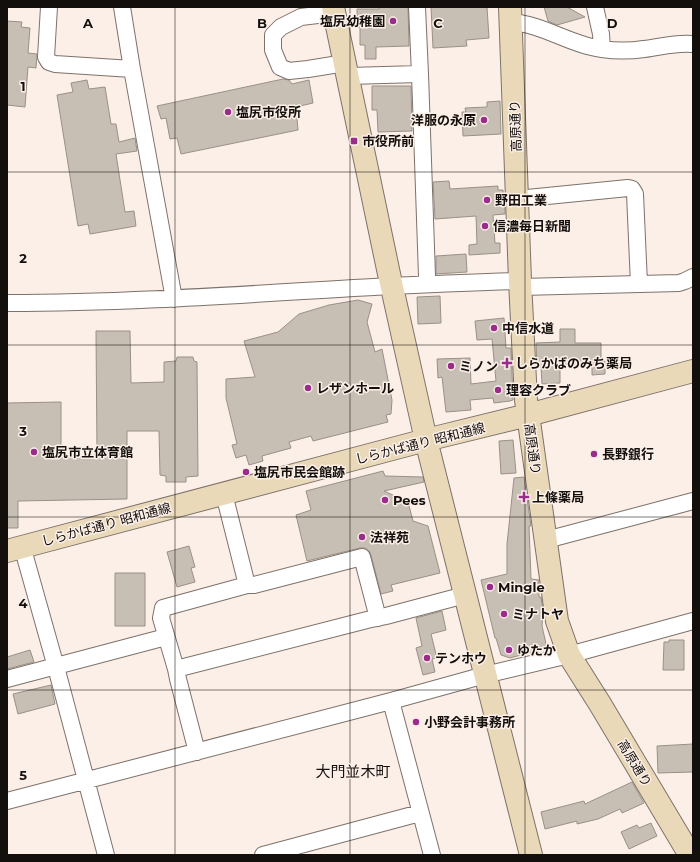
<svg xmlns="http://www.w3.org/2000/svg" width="700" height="862" viewBox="0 0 700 862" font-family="Montserrat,'Noto Sans JP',sans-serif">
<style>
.building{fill:#c7beb4;stroke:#999187}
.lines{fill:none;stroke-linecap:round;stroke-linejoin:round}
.street-casing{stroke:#7d726b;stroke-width:18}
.secondary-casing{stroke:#7d726b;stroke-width:24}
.street{stroke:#fff;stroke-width:16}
.secondary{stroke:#ead9b8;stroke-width:22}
.grid{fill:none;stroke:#130f0d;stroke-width:1;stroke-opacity:0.55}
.poi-dot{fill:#9a2c8c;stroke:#fcefe8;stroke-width:1.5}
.labels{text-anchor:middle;stroke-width:3;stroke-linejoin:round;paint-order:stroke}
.poi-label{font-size:13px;font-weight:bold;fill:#130f0d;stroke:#fcefe8;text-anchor:start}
.street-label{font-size:13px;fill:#130f0d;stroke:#fcefe8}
.quarter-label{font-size:15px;fill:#130f0d;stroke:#fcefe8}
.grid-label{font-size:13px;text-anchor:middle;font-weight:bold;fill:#130f0d;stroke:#fcefe8;stroke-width:3;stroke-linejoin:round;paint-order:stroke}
</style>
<rect width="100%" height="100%" fill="#fcefe8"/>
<path class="building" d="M379,7h29l1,39 -33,1v12h-11v-14h-5v-18h-3v-18h22z
M431,7h56l2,31 -23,2 1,6 -34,2z
M544,7h23l18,10 -28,8 -9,-4z
M7,21l15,1 -1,5 9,1 -2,25 9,1 -1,14 -8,-1 -3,40 -18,-2z
M283,79l6,1 3,4 17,-4 4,23 -17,4 2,23 -117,24 -4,-16 -7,1 -4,-21 -5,1 -4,-13z
M87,80l2,9 16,-2 6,37h5l3,18 16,-4 2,13 -21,3 9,58 9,-1 2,15 -46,8 -2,-10 -10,2 -21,-131 16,-3 -2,-9z
M372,86h39l1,45 -34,1 -1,-22h-5z
M500,101l1,33 -38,2 -1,-24h4l-1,-4 22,-1v-5z
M449,181l1,8 48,-3v4h5l1,10h1v14l-12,1 2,28h5v10l-31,2v-10l8,-1 -1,-28 -41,3 -2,-37z
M466,254l1,18 -31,2v-18z
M440,296l1,27 -23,1 -1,-27z
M358,300l14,4 -5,18 8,30 7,-3 10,51 -1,14 -5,1 2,7 -75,19 -2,-5 -22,6 2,6 -29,8 1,5 -14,4 -3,-10 -10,3 -4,-13 5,-1 -11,-46v-19l29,-2 -11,-36 34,-9 21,-18 30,-9z
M504,318l2,30h5l2,52 -3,1 -16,2 -1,-5 -23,2 1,10 -25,2 -4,-35 -4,1 -1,-19 33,-1 1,26 25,-3 -4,-42 -15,1 -2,-19z
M560,329h15v14h26v18h4v13l-13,1v-10l-32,1v17l-18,1 -1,-17h-4l-1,-24 24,-1z
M96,331h34l1,52 33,-1v-20l12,-1 1,-4h16l1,4 3,1 1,114 -12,1v5h-20v-6l-6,-1 -1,-44h-32v68l-109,2v27h-11v-125l54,-1v55l36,-2z
M513,440l3,33 -15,1 -2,-33z
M383,471l2,5 38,1 1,5 -40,9 24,11 5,19 15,5 12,47 -49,12 2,6 -12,3 -10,-39 -2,-4 -4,-3h-5l-53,13 -11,-46 15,-5 -5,-19z
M524,477l7,49h-2l2,53 8,1v17h2l2,13 -1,16 5,22 -37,10 -9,-3 -5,-17h-1l-14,-58 26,-6v-30l7,-66z
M189,546l6,21 -4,1 4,14 -18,5 -10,-35z
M115,573h30v53h-30z
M442,611l4,19 -15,4 6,24 -5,1 3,13 -12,3 -7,-27 6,-2 -6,-28z
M669,640h15v30h-21l1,-28h5z
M30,650l4,12 -27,7v-12z
M51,685l4,19 -37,10 -5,-20z
M693,744v28l-35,1 -1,-27z
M632,782l12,21 -22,10 -2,-4 -22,10 -21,5v-3l-32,8 -4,-17 43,-11 1,3z
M651,823l6,13 -28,13 -8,-17 16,-7 2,3z"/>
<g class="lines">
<g class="street-casing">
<path id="street" d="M49,7l-3,50 3,5 6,2 77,5 -10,-62
M417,7l3,67 7,202
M595,7l6,27 1,15
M334,13l-33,4 -20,10 -8,8v15l7,17 9,4 19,-2 37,-6
M511,22c32,2 59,23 91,27 13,2 29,2 42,0 17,-2 32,-7 49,-5
M132,69l42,230
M348,76l72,-2
M517,199l111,-11 4,1 3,5 4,90
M521,287l158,-4 6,-2 8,-4
M7,303c128,0 256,-10 383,-17 44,-2 87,-4 130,-5
M224,494l23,91
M546,540l147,-39
M22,546l34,121 50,188
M176,669l191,-49 19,-4 79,-21
M7,679l159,-42
M391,701l41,154
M197,752l-19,-73 -2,-10 -15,-51 2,-10 84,-23h7l108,-28 16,61
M7,801l384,-100 94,-26 84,-20 124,-34
M263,855l157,-42"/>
</g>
<g class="secondary-casing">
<path id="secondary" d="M333,7l56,267 37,166 105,415
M510,7l10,274 6,119 31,221 12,34 31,49 90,151
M7,551l419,-111 102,-25 165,-44"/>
</g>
<use href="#street" class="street"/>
<use href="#secondary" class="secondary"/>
</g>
<path class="grid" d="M175,7v848M350,7v848M525,7v848M7,172h686M7,345h686M7,517h686M7,690h686"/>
<g class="poi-dot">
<circle cx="393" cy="21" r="4"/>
<circle cx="228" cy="112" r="4"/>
<circle cx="484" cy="120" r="4"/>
<rect x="350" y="137" width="8" height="8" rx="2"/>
<circle cx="487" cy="200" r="4"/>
<circle cx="485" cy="226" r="4"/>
<circle cx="494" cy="328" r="4"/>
<path d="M505 357h4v4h4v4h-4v4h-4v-4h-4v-4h4z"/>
<circle cx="451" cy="366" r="4"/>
<circle cx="308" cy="388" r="4"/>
<circle cx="498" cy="390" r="4"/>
<circle cx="34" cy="452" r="4"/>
<circle cx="594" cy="454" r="4"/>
<circle cx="246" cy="472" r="4"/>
<path d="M522 491h4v4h4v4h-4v4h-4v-4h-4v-4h4z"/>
<circle cx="385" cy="500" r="4"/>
<circle cx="362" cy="537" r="4"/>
<circle cx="490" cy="587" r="4"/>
<circle cx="504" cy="614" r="4"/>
<circle cx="509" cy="650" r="4"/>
<circle cx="427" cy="658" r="4"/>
<circle cx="416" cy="722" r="4"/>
</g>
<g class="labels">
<g class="poi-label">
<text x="385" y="26" text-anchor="end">塩尻幼稚園</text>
<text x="236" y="117">塩尻市役所</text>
<text x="476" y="125" text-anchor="end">洋服の永原</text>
<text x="362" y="146">市役所前</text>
<text x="495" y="205">野田工業</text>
<text x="493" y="231">信濃毎日新聞</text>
<text x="502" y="333">中信水道</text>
<text x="515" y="368">しらかばのみち薬局</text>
<text x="459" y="371">ミノン</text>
<text x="316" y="393">レザンホール</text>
<text x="506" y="395">理容クラブ</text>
<text x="42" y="457">塩尻市立体育館</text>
<text x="602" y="459">長野銀行</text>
<text x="254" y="477">塩尻市民会館跡</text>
<text x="532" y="502">上條薬局</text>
<text x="393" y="505">Pees</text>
<text x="370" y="542">法祥苑</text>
<text x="498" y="592">Mingle</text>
<text x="512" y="619">ミナトヤ</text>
<text x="517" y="655">ゆたか</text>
<text x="435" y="663">テンホウ</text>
<text x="424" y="727">小野会計事務所</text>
</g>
<g class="street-label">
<text transform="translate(515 126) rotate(-92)" y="5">高原通り</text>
<text transform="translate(420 443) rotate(-14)" y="5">しらかば通り 昭和通線</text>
<text transform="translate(533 449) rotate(82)" y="5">高原通り</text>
<text transform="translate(106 524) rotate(-15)" y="5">しらかば通り 昭和通線</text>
<text transform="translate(635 763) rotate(59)" y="5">高原通り</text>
</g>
<g class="quarter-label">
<text x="353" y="777">大門並木町</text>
</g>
</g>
<g class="grid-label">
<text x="88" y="28">A</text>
<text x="262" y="28">B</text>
<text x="438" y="28">C</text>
<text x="612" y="28">D</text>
<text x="23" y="91">1</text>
<text x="23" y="263">2</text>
<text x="23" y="436">3</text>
<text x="23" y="608">4</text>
<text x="23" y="780">5</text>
</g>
<rect width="700" height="862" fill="none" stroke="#130f0d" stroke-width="16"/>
</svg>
